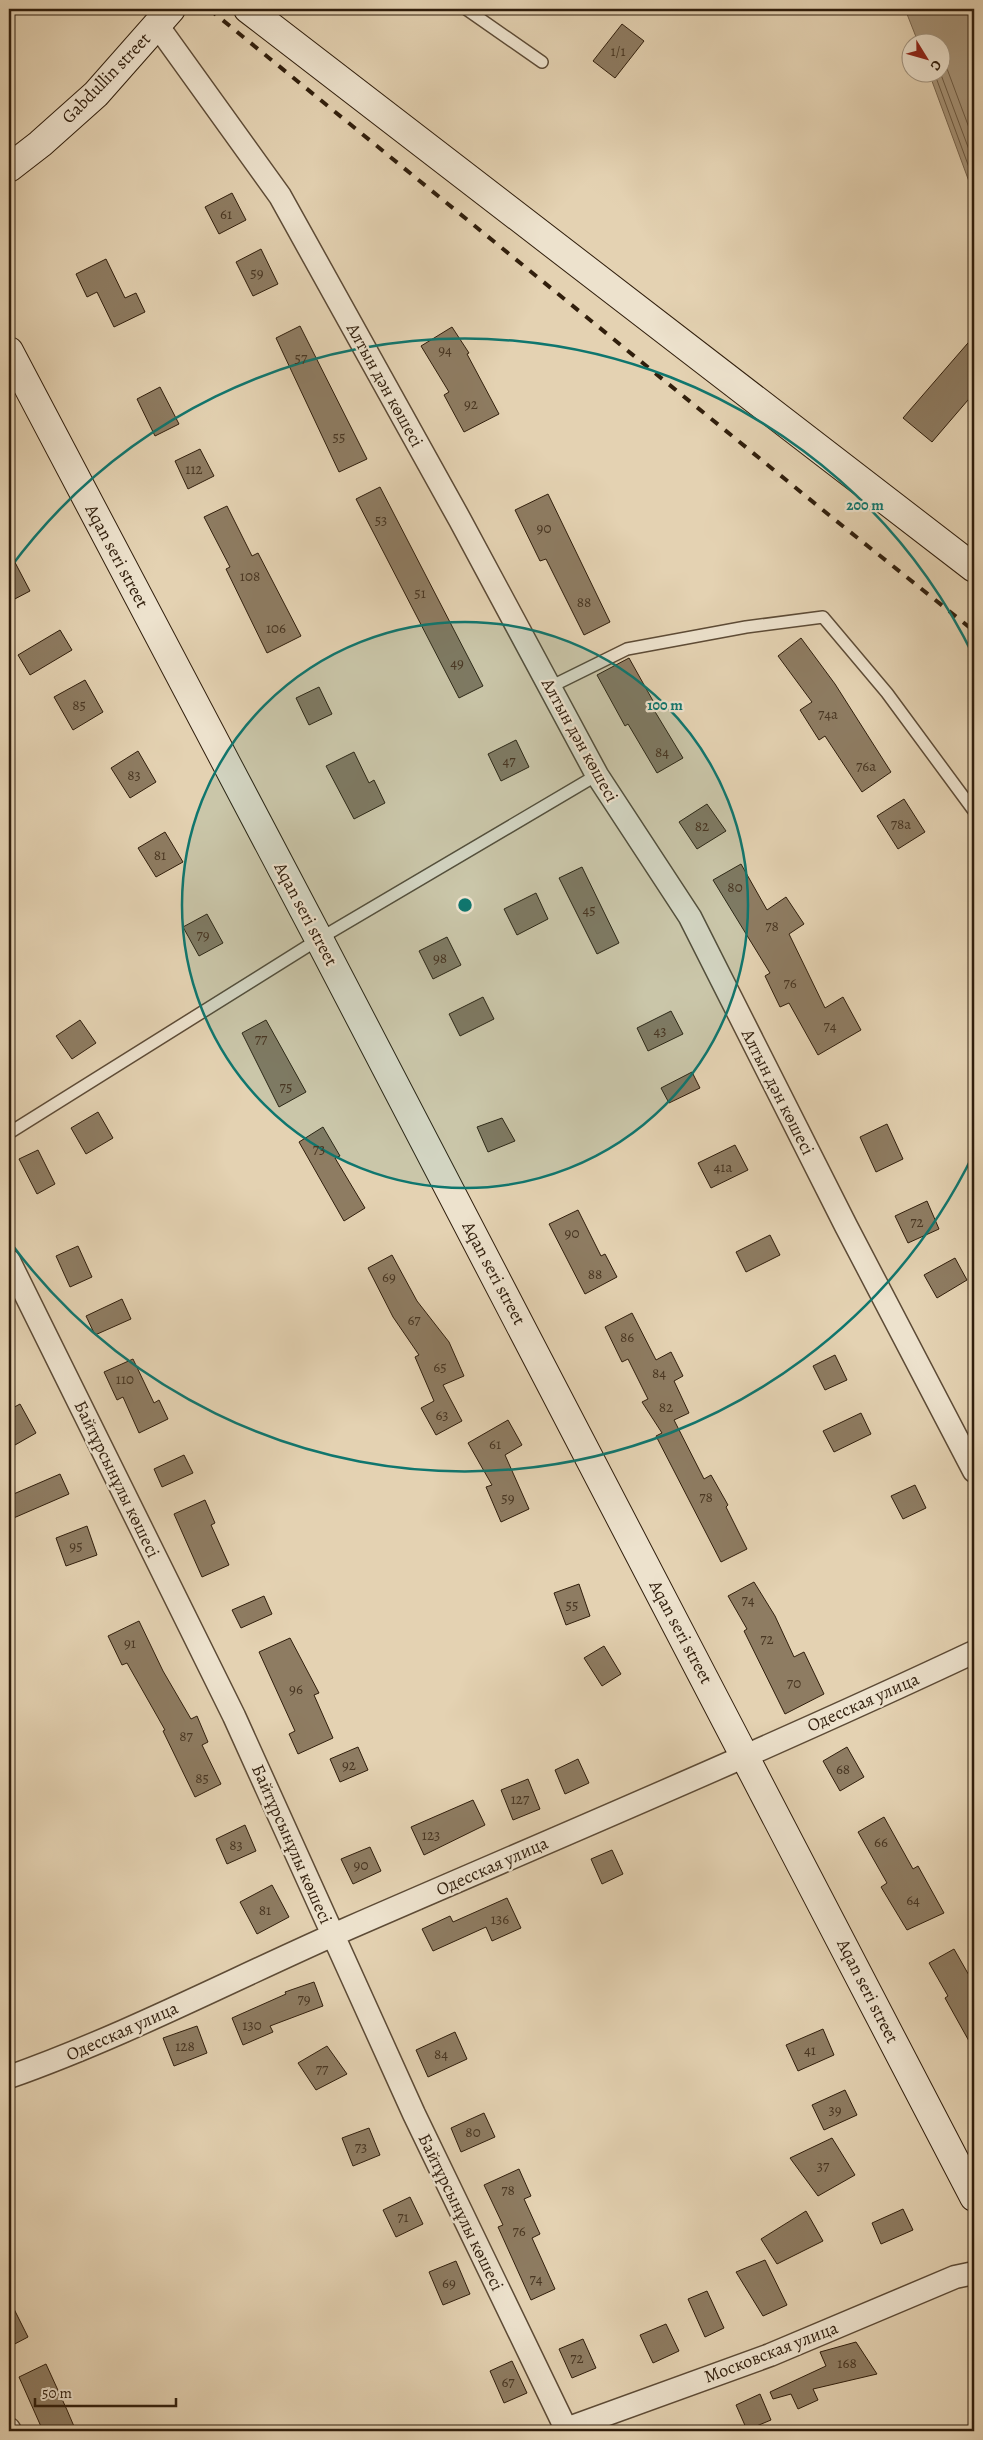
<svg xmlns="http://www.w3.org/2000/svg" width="983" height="2440" viewBox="0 0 983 2440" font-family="Alegreya,serif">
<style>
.water{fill:#a7957a;stroke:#77654e}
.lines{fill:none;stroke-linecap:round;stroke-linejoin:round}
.shore{stroke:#6c5a43;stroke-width:1}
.building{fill:#8e7c62;stroke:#301e0c}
.lane-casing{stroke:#5d4b36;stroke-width:14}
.street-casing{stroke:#5d4b36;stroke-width:25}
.secondary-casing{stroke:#301e0c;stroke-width:30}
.lane{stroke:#ede2cd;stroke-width:11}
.street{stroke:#ede2cd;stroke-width:22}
.secondary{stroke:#ede2cd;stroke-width:28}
.rail{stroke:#301e0c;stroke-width:4;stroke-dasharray:9 9;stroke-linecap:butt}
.ring{fill:none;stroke:#0f766e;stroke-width:2.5}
.labels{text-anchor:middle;stroke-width:4.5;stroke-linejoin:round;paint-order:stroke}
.number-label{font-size:15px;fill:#483622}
.street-label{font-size:18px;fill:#301e0c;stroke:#ede2cd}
.centre{fill:#0f766e;stroke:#ede2cd;stroke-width:2.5}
.ring-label{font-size:15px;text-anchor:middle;font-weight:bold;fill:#0f766e;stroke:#ede2cd;stroke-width:4.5;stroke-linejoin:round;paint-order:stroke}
</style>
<rect width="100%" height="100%" fill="#e4d2b2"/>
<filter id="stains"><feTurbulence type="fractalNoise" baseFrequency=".004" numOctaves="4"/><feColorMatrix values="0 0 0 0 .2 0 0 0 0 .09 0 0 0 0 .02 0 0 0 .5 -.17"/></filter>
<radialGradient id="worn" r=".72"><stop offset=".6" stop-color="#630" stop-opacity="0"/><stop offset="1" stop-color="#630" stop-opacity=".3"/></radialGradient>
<path class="water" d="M905,9h69v186l-45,-122 11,-1v-30h-22z"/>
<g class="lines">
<path class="shore" d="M940,58l6,8 28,75
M934,72l40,109
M940,72l34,91"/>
</g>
<path class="building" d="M622,24l22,17 -29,37 -22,-17z
M232,193l14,27 -27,14 -14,-27z
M261,249l17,35 -25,12 -17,-34z
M106,259l19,39 11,-5 9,19 -31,15 -17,-35 -10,5 -11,-23z
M300,326l67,133 -28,13 -63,-134z
M452,327l17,26 -2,1 32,60 -35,18 -20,-37 5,-3 -28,-46z
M974,336v57l-42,49 -29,-24z
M160,387l19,37 -24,12 -18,-37z
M200,449l14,27 -26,13 -13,-28z
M380,487l103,199 -24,12 -103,-199z
M548,494l62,128 -26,13 -38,-76 -6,2 -25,-51z
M227,506l25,50 6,-3 43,83 -34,17 -41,-84 4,-2 -26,-50z
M9,551l21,40 -21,11z
M60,630l12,20 -42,25 -12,-20z
M801,638l34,46 56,88 -29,20 -37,-56 -6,4 -19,-30 12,-8 -34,-46z
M629,658l28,50 -3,2 29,48 -26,15 -29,-49 -3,2 -28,-51z
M85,680l18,32 -30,18 -19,-33z
M319,687l13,27 -23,11 -13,-27z
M516,740l13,27 -28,14 -13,-27z
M138,751l18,31 -26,16 -19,-30z
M354,752l15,31 5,-3 11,23 -31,16 -28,-53z
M904,799l21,33 -27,17 -21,-33z
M707,804l19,27 -29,18 -18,-27z
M165,832l18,30 -27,15 -18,-29z
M741,864l26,46 19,-13 18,27 -15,10 36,74 18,-11 18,33 -43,25 -29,-52 -9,4 -15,-31 5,-3 -57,-93z
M582,867l37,76 -22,11 -38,-76z
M536,893l12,26 -31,16 -13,-26z
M207,914l16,29 -24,13 -16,-29z
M447,937l14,28 -28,14 -14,-28z
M483,997l11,22 -34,17 -11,-22z
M671,1011l12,23 -35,17 -11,-23z
M80,1020l16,23 -24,16 -16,-23z
M266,1020l40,72 -27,15 -37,-74z
M692,1072l8,16 -31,15 -8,-15z
M98,1112l15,26 -27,16 -15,-26z
M502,1118l13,23 -27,11 -11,-25z
M887,1124l16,35 -27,13 -16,-35z
M323,1127l17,29 -5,2 30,50 -21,13 -45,-79z
M735,1145l13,25 -37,18 -13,-25z
M38,1150l17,34 -18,10 -18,-35z
M927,1201l12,28 -31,14 -13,-27z
M578,1210l23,46 4,-2 12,23 -32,17 -36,-70z
M770,1235l10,20 -34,17 -10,-20z
M78,1246l14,31 -22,10 -14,-31z
M392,1255l25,46 32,41 15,34 -21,9 19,36 -26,14 -15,-27 13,-7 -19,-44 4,-2 -26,-38 -25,-49z
M955,1258l12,22 -30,18 -13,-23z
M122,1299l9,20 -36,16 -9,-19z
M632,1313l24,47 15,-8 12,24 -9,5 15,32 -15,7 30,59 7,-4 17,30 -2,2 21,42 -26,13 -65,-126 6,-3 -20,-31 6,-3 -20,-40 -6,3 -17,-35z
M835,1355l12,25 -22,10 -12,-24z
M133,1359l21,44 5,-3 9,19 -29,14 -16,-36 -6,3 -13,-28z
M20,1404l16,29 -21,12 -6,-13v-22z
M861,1413l10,21 -37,18 -11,-21z
M508,1420l14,25 -17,10 24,54 -28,13 -15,-35 6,-2 -24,-42z
M184,1455l9,18 -31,14 -8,-18z
M60,1474l9,20 -60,26v-24z
M915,1485l11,23 -23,11 -12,-23z
M205,1500l10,23 -4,2 18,40 -27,12 -28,-63z
M87,1526l10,29 -31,11 -10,-28z
M754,1582l21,34 19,41 10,-5 20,42 -39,20 -41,-83 3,-2 -19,-33z
M579,1584l11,32 -24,9 -12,-32z
M264,1596l8,18 -31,14 -9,-18z
M139,1621l24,50 28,48 6,-3 11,26 -6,3 19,39 -26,13 -32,-66 2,-1 -38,-67 -5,2 -14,-29z
M290,1638l29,55 -5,2 19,43 -35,16 -9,-20 6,-3 -36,-79z
M604,1646l17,28 -19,12 -18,-28z
M358,1747l10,23 -28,12 -10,-23z
M847,1747l17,30 -24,14 -17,-30z
M578,1759l11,24 -24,11 -10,-24z
M528,1779l12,30 -27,11 -12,-30z
M473,1800l12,25 -61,30 -13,-28z
M884,1817l29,52 5,-3 26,47 -37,17 -26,-43 6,-4 -29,-51z
M245,1825l11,26 -29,13 -11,-25z
M370,1847l11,24 -28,13 -12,-25z
M612,1850l11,24 -21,10 -11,-25z
M272,1885l17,32 -32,17 -17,-32z
M507,1898l14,30 -29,13 -6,-14 -53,24 -11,-22 28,-13 3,6z
M954,1949l20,35v66l-29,-52 3,-2 -19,-33z
M314,1982l9,24 -53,20 3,6 -30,13 -11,-27 54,-24 -1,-2z
M197,2026l10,27 -33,13 -11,-28z
M823,2029l11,26 -36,16 -12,-26z
M455,2032l12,27 -39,18 -12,-27z
M327,2046l20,28 -31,16 -18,-27z
M845,2090l12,25 -33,15 -12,-25z
M484,2113l11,24 -34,15 -10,-24z
M369,2128l11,27 -27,11 -11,-28z
M832,2138l23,37 -37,21 -28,-38z
M519,2169l12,27 -7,3 16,35 -8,4 23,51 -24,11 -33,-73 5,-2 -19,-40z
M410,2197l13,27 -27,13 -13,-27z
M903,2209l10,21 -32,14 -9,-21z
M806,2211l17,30 -46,23 -16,-25z
M765,2260l22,45 -24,11 -27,-44z
M456,2261l14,33 -27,11 -14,-33z
M707,2291l17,37 -19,9 -17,-38z
M9,2299l19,38 -19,10z
M666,2324l13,27 -26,12 -13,-28z
M583,2339l13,29 -24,10 -13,-29z
M856,2342l21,32 -64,15 5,11 -20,9 -7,-15 -18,5 -3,-7 56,-26 -6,-14z
M512,2361l15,32 -23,10 -14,-32z
M46,2364l21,46 9,21h-33l-24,-54z
M760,2394l11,26 -24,10 -11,-25z"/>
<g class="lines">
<g class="lane-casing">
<path id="lane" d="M466,9l76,53
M550,687l77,-38 119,-22 77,-10 64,76 87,118
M9,1133l310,-194 278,-164"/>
</g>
<g class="street-casing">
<path id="street" d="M157,25l123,171 180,324 137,255 93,142 156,309 128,245
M9,1261l225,455 180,398 153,317
M9,2077c116,-41 226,-99 340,-149 209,-91 419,-179 625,-276
M9,2429l1,2
M566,2429l204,-74 185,-78 19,-4"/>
</g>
<g class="secondary-casing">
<path id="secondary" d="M248,9l726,559
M9,168l31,-24 56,-50 75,-85
M9,351l310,588 655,1258"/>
</g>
<use href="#lane" class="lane"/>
<use href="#street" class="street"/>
<use href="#secondary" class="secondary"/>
<path class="rail" d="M209,9l620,506 145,116"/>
</g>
<circle cx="465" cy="905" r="283" fill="#0f766e" fill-opacity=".12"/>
<g class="ring">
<circle cx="465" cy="905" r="283"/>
<path d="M974 1153A566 566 0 0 1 10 1242M10 568A566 566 0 0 1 974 657"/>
</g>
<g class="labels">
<g class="number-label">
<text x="618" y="56">1/1</text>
<text x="226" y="219">61</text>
<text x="257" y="278">59</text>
<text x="445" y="355">94</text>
<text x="301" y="363">57</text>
<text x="471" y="409">92</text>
<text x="339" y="442">55</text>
<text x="194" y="474">112</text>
<text x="381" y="525">53</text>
<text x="544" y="533">90</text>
<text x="250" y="581">108</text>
<text x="420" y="598">51</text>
<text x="584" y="607">88</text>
<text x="276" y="633">106</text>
<text x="457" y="668">49</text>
<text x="79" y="710">85</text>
<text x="828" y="719">74а</text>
<text x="662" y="757">84</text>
<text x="509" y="766">47</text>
<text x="866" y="771">76а</text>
<text x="134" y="780">83</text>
<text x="901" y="829">78а</text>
<text x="702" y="831">82</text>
<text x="160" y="860">81</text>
<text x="735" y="892">80</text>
<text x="589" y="915">45</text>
<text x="772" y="931">78</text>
<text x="203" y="940">79</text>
<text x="440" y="963">98</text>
<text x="790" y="988">76</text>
<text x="830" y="1031">74</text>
<text x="660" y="1036">43</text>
<text x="261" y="1044">77</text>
<text x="286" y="1092">75</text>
<text x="319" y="1154">73</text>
<text x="723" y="1172">41а</text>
<text x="917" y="1227">72</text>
<text x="572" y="1238">90</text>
<text x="595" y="1279">88</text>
<text x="389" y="1282">69</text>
<text x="414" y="1325">67</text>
<text x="627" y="1342">86</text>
<text x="440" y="1372">65</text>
<text x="659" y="1378">84</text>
<text x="125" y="1384">110</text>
<text x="666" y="1412">82</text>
<text x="442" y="1420">63</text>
<text x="495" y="1449">61</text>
<text x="706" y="1502">78</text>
<text x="508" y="1503">59</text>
<text x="76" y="1551">95</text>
<text x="748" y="1605">74</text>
<text x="572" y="1610">55</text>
<text x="767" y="1644">72</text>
<text x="130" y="1648">91</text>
<text x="794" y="1688">70</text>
<text x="296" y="1694">96</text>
<text x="186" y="1741">87</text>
<text x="349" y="1770">92</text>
<text x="843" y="1774">68</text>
<text x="202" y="1783">85</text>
<text x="520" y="1804">127</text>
<text x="431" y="1840">123</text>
<text x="881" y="1847">66</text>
<text x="236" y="1850">83</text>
<text x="361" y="1870">90</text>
<text x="913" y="1905">64</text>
<text x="265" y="1915">81</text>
<text x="500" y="1924">136</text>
<text x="304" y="2004">79</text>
<text x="252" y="2030">130</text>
<text x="185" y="2051">128</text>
<text x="810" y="2055">41</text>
<text x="441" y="2059">84</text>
<text x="322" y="2074">77</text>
<text x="835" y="2115">39</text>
<text x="473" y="2137">80</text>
<text x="361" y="2152">73</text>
<text x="823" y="2171">37</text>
<text x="508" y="2195">78</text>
<text x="403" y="2222">71</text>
<text x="519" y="2236">76</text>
<text x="536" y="2284">74</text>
<text x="449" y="2288">69</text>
<text x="577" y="2363">72</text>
<text x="847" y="2368">168</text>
<text x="508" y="2387">67</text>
</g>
<g class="street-label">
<text transform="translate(106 78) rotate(-46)" y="6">Gabdullin street</text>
<text transform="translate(385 385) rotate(61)" y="6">Алтын дән көшесі</text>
<text transform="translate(117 556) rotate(62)" y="6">Aqan seri street</text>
<text transform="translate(580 740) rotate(61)" y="6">Алтын дән көшесі</text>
<text transform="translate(306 914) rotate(62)" y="6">Aqan seri street</text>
<text transform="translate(778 1092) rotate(63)" y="6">Алтын дән көшесі</text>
<text transform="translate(494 1273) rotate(62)" y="6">Aqan seri street</text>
<text transform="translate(117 1479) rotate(64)" y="6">Байтұрсынұлы көшесі</text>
<text transform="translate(681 1632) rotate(62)" y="6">Aqan seri street</text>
<text transform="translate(863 1702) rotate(-24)" y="6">Одесская улица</text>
<text transform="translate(292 1844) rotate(66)" y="6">Байтұрсынұлы көшесі</text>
<text transform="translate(492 1866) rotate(-24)" y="6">Одесская улица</text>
<text transform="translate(868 1991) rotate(63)" y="6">Aqan seri street</text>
<text transform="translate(122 2031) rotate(-24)" y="6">Одесская улица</text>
<text transform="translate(461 2212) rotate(64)" y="6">Байтұрсынұлы көшесі</text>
<text transform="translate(771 2352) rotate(-21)" y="6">Московская улица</text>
</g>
</g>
<circle cx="465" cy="905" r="8" class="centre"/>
<g class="ring-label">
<text x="865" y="510">200 m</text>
<text x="665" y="710">100 m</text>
</g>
<rect width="983" height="2440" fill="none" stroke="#e4d2b2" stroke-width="30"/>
<rect x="10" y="10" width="963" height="2420" fill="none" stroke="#301e0c" stroke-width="2.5"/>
<rect x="15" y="15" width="953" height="2410" fill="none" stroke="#301e0c"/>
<g transform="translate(926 58) rotate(127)"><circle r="24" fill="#ede2cd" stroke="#a19480"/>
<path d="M0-4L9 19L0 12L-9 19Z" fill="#8f2418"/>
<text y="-8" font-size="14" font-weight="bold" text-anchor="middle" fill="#301e0c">С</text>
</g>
<path d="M35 2398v8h141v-8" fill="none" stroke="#301e0c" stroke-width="2.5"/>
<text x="42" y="2398" font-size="15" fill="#301e0c" stroke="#ede2cd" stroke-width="4" paint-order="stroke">50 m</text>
<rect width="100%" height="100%" filter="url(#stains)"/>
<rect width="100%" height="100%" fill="url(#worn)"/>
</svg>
